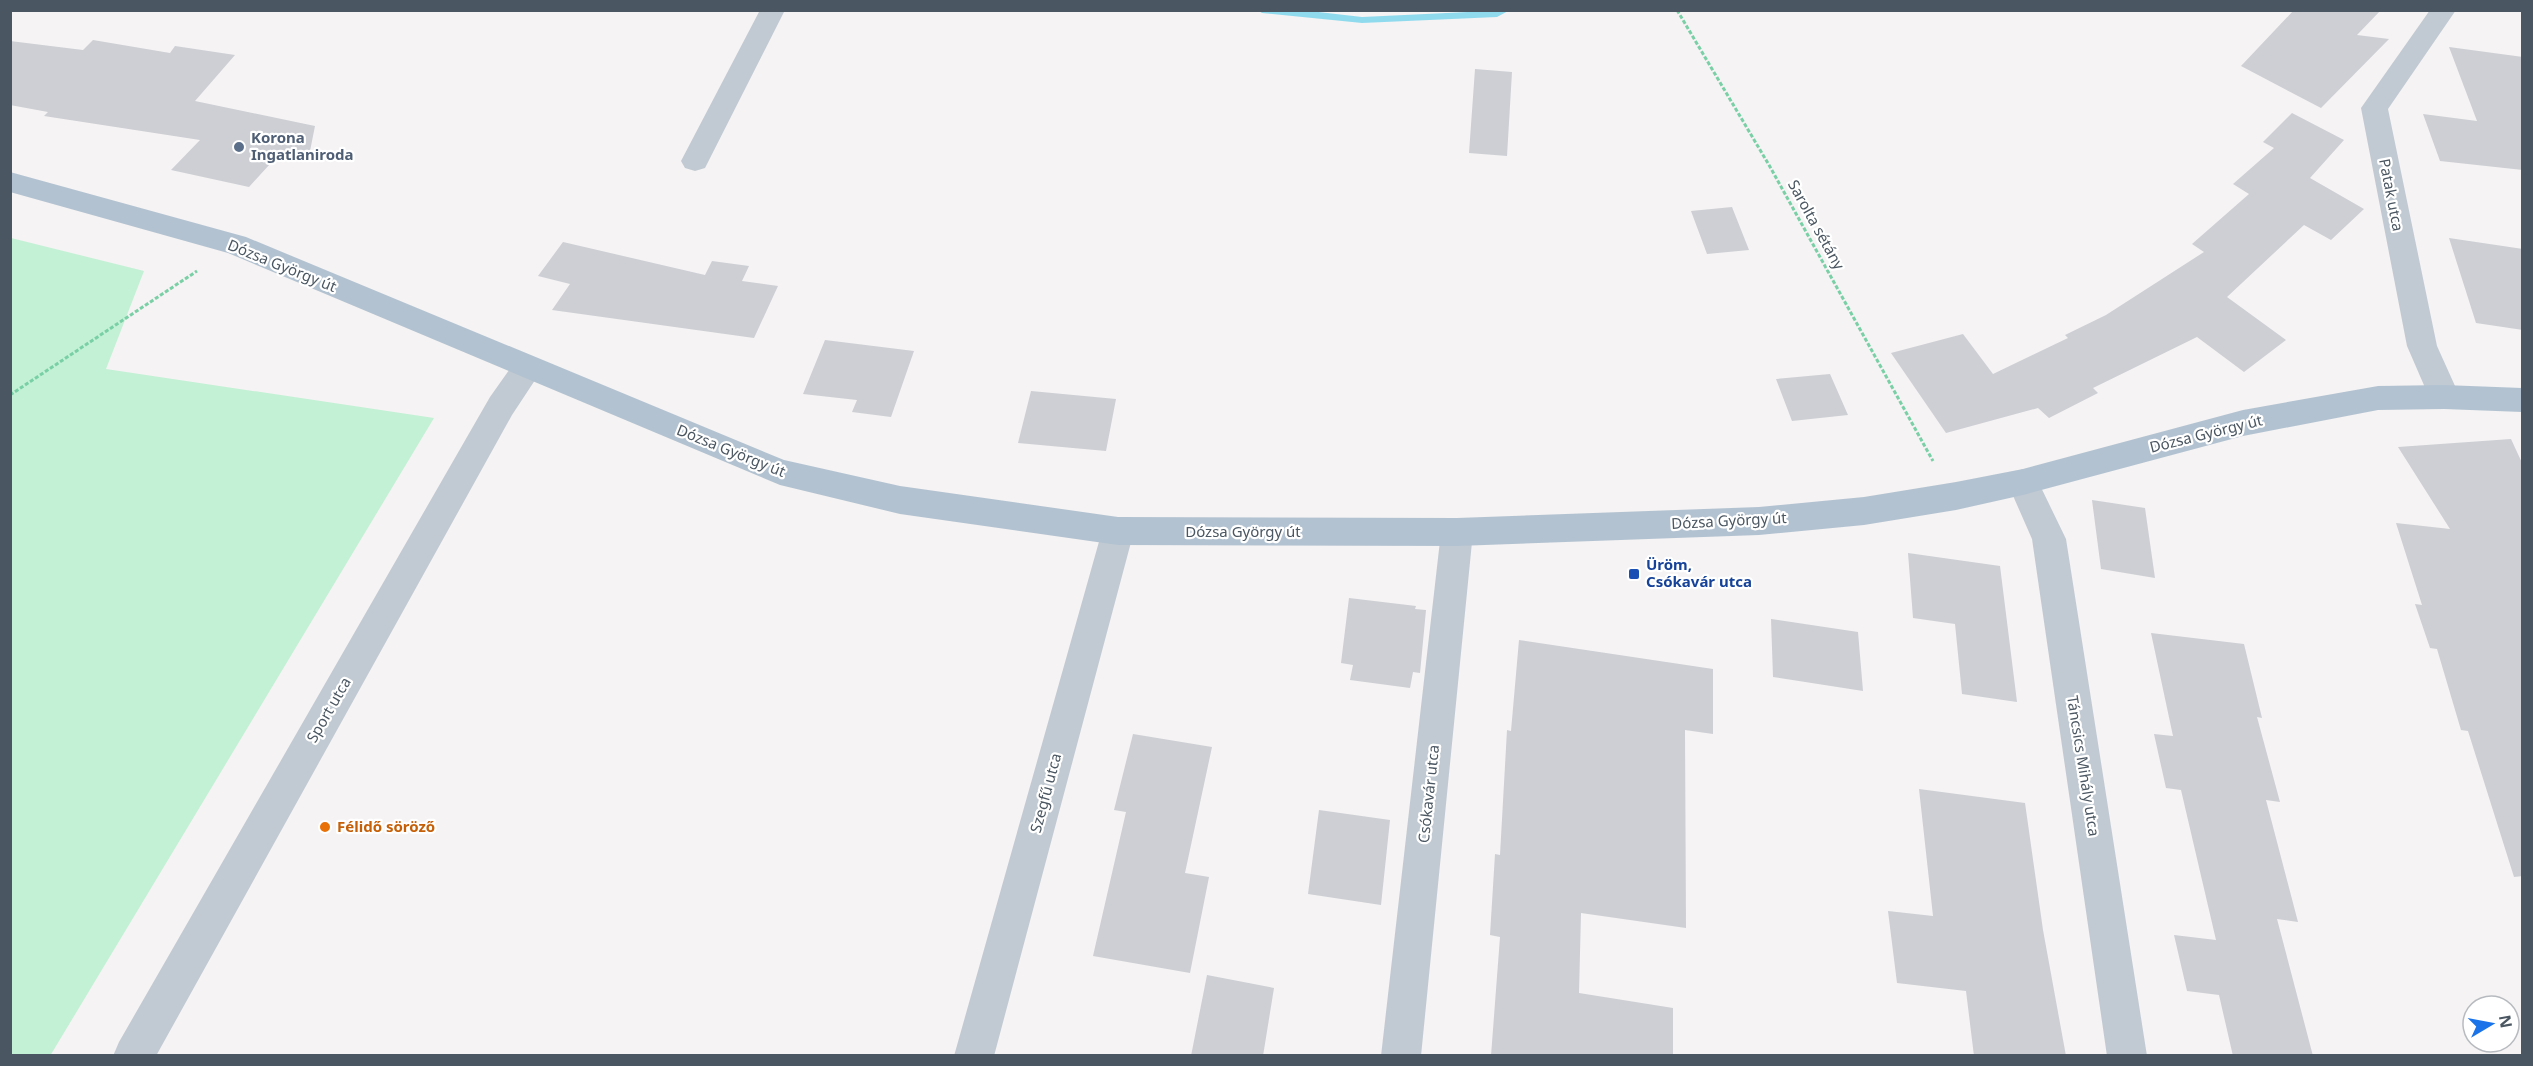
<svg xmlns="http://www.w3.org/2000/svg" width="2533" height="1066" viewBox="0 0 2533 1066" font-family="'Noto Sans',sans-serif">
<style>
.green{fill:#c3f1d5}
.lines{fill:none;stroke-linecap:round;stroke-linejoin:round}
.stream{fill:#90daee;fill-rule:evenodd}
.building{fill:#cdcfd5}
.path{stroke:#7ad0a6;stroke-width:3;stroke-dasharray:4 2;stroke-linecap:butt}
.minor{fill:#c1cad2;fill-rule:evenodd}
.major{fill:#b3c2d1;fill-rule:evenodd}
.service-dot{fill:#5c6f8a;stroke:#fff;stroke-width:2}
.transit-dot{fill:#1a4fb4;stroke:#fff;stroke-width:2}
.food-dot{fill:#e8710a;stroke:#fff;stroke-width:2}
.labels{text-anchor:middle;stroke-width:4.5;stroke-linejoin:round;paint-order:stroke}
.service-label{font-size:15px;font-weight:bold;fill:#4e5e75;stroke:#fff;text-anchor:start}
.street-label{font-size:15px;fill:#4a5661;stroke:#fff}
.transit-label{font-size:15px;font-weight:bold;fill:#164399;stroke:#fff;text-anchor:start}
.food-label{font-size:15px;font-weight:bold;fill:#c56008;stroke:#fff;text-anchor:start}
</style>
<rect width="100%" height="100%" fill="#f5f3f3"/>
<path class="green" d="M11,238l133,33 -38,98 328,49 -384,638 -40,-1z"/>
<g class="lines">
<path class="stream" d="M1257,10h44l61,7 148,-7 -13,7 -135,6 -100,-10z"/>
</g>
<path class="building" d="M2294,10h87l-24,25 32,4 -68,69 -80,-42z
M93,40l77,13 5,-7 60,9 -40,46 120,25 -6,30 -28,-4 -32,35 -78,-17 29,-30 -156,-24 4,-4 -38,-7v-64l73,9z
M2449,47l74,10v113l-83,-9 -17,-47 54,7z
M1475,69l37,3 -5,84 -38,-3z
M2292,113l52,27 -34,38 54,31 -33,31 -27,-15 -77,72 59,43 -42,32 -47,-35 -104,51 5,5 -49,25 -11,-10 -92,25 -55,-80 72,-19 30,40 75,-36 -3,-3 41,-20 98,-63 -12,-8 57,-50 -16,-10 41,-36 -11,-6z
M1732,207l17,43 -42,4 -16,-43z
M2449,238l74,11v81l-47,-7z
M563,242l142,33 7,-14 37,5 -7,15 36,5 -24,52 -202,-28 18,-26 -32,-8z
M825,340l89,11 -23,66 -39,-5 5,-12 -54,-6z
M1830,374l18,41 -56,6 -16,-42z
M1031,391l85,8 -10,52 -88,-8z
M2511,439l12,26v411l-9,1 -46,-146 -7,-1 -24,-81 -7,-1 -15,-44 7,1 -26,-82 54,6 -52,-82z
M2092,500l53,8 10,70 -54,-9z
M1908,553l92,13 17,136 -55,-8 -7,-70 -42,-6z
M1349,598l67,8 -1,3 11,1 -6,63 -7,-1 -3,16 -60,-8 3,-15 -12,-2z
M1771,619l87,13 5,59 -90,-14z
M2151,633l93,11 18,74 -5,-1 23,85 -14,-2 32,122 -21,-3 36,137h-80l-14,-61 -32,-4 -13,-56 42,5 -35,-150 -15,-2 -12,-54 19,2z
M1519,640l194,29v65l-28,-4 1,198 -105,-15 -2,80 94,15v48h-182l9,-119 -10,-2 5,-81 5,1 7,-125 4,1z
M1133,734l79,13 -27,126 24,4 -19,96 -97,-17 33,-144 -12,-2z
M1919,789l106,14 18,127 23,126h-92l-8,-65 -69,-8 -9,-72 45,5z
M1319,810l71,10 -9,85 -73,-11z
M1207,975l67,13 -11,68h-72z"/>
<g class="lines">
<path class="path" d="M1677,10l92,155 164,296
M10,395l187,-124"/>
<path class="minor" d="M760,10h25l-80,158 -10,3 -10,-3 -4,-7z
M2430,10h26l-68,99 49,237 23,51 -5,9 -11,3 -11,-3 -26,-60 -46,-238z
M528,356l11,3 4,9 -31,47 -356,641h-43l6,-14 371,-645 27,-38z
M2023,469l11,4 32,66 81,517h-40l-75,-517 -25,-57 5,-9z
M1118,517l12,4 4,10 -140,525h-40l148,-525 4,-10z
M1457,518l12,4 4,10 -52,524h-40l60,-524 4,-10z"/>
<path class="major" d="M10,172l236,65 538,223 116,26 218,31 339,1 302,-11 105,-10 92,-15 67,-13 220,-59 135,-24 66,-1 78,3v24l-78,-3 -66,1 -135,26 -220,59 -67,15 -92,15 -105,10 -302,11 -339,-1 -218,-31 -120,-29 -552,-232 -218,-61z"/>
</g>
<circle class="service-dot" cx="239" cy="147" r="6"/>
<rect class="transit-dot" x="1628" y="568" width="12" height="12" rx="3"/>
<circle class="food-dot" cx="325" cy="827" r="6"/>
<g class="labels">
<g class="service-label">
<text x="251" y="143">Korona<tspan x="251" dy="17">Ingatlaniroda</tspan></text>
</g>
<g class="street-label">
<text transform="translate(2391 195) rotate(79)" y="5">Patak utca</text>
<text transform="translate(1816 225) rotate(61)" y="5">Sarolta sétány</text>
<text transform="translate(282 266) rotate(22)" y="5">Dózsa György út</text>
<text transform="translate(2206 434) rotate(-14)" y="5">Dózsa György út</text>
<text transform="translate(731 451) rotate(22)" y="5">Dózsa György út</text>
<text transform="translate(1729 521) rotate(-3)" y="5">Dózsa György út</text>
<text x="1243" y="537">Dózsa György út</text>
<text transform="translate(329 710) rotate(-60)" y="5">Sport utca</text>
<text transform="translate(2083 766) rotate(81)" y="5">Táncsics Mihály utca</text>
<text transform="translate(1046 793) rotate(-75)" y="5">Szegfű utca</text>
<text transform="translate(1429 794) rotate(-84)" y="5">Csókavár utca</text>
</g>
<g class="transit-label">
<text x="1646" y="570">Üröm,<tspan x="1646" dy="17">Csókavár utca</tspan></text>
</g>
<g class="food-label">
<text x="337" y="832">Félidő söröző</text>
</g>
</g>
<rect width="2533" height="1066" fill="none" stroke="#4a5661" stroke-width="24"/>
<g transform="translate(2491 1024) rotate(80)"><circle r="28" fill="#ffffff" stroke="#b7bbc0" stroke-width="1.5"/>
<path d="M0-4.5L10 22L0 15L-10 22Z" fill="#1a73e8"/>
<text y="-9" font-size="16" font-weight="bold" text-anchor="middle" fill="#4a5661">N</text>
</g>
</svg>
